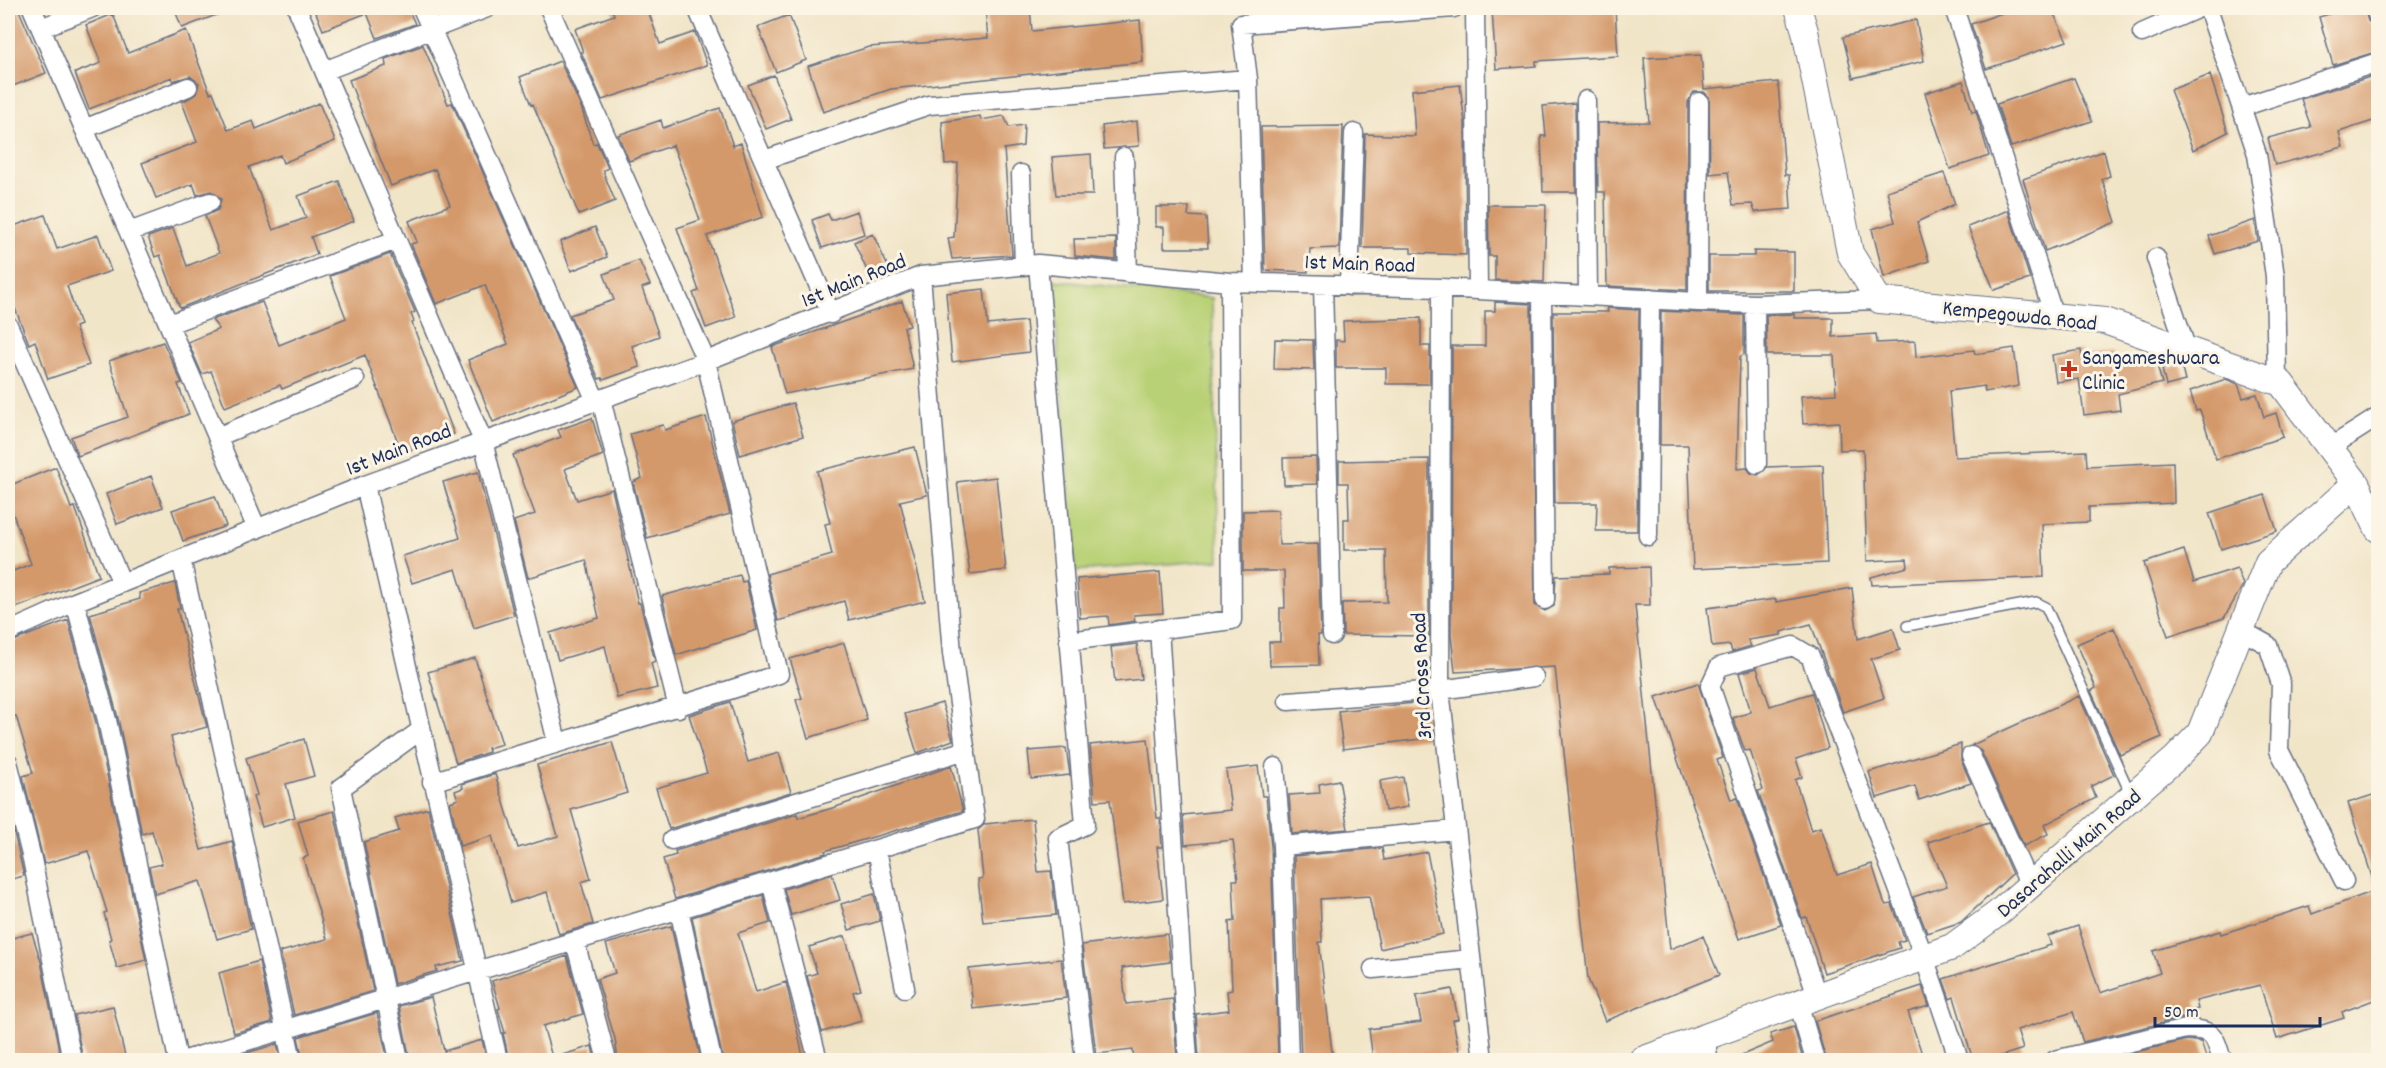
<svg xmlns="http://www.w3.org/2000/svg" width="2386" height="1068" viewBox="0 0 2386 1068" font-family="Dekko,sans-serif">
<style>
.green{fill:#b9d176;stroke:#6a806a;stroke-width:1.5}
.building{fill:#d4996b}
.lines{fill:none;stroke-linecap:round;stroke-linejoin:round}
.lane-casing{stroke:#666f83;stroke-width:12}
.street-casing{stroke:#666f83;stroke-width:21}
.secondary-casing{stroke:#666f83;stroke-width:28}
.lane{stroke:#fff;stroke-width:9}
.street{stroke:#fff;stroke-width:18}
.secondary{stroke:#fff;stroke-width:26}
.poi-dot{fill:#c8321e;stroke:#fcf5e5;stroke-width:2}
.labels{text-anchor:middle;stroke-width:6;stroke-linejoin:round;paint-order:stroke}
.street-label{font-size:22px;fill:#1b2f5e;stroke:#fcf5e5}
.poi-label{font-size:22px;fill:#1b2f5e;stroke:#fcf5e5;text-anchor:start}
</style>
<rect width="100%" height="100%" fill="#fcf5e5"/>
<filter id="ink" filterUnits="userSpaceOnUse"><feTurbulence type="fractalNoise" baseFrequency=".0167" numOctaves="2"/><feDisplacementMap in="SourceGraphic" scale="12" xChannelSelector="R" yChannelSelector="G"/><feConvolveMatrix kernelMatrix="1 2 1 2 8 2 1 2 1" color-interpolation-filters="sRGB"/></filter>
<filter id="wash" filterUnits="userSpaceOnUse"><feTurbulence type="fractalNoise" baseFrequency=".008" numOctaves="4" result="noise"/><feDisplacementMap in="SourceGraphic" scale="24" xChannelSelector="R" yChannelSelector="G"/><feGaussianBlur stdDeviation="1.35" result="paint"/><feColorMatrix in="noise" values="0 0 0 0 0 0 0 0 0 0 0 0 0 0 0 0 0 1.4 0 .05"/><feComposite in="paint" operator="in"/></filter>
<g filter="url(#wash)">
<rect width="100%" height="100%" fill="#f1e5c8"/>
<path class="green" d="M1053,280l159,18 7,262 -144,11z"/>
<g id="blocks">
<path class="building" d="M8,8h10l28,65 -38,15z
M174,8h58v1l-50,19z
M314,8h94l7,16 -38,14 -10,-25 -44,17z
M612,8h35l13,36 35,-12 12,33 -105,35 -21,-48h2l-8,-23 39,-14z
M985,8h45l2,23 108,-11 3,42 -252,27 -68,23 -15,-46 61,-19 119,-9z
M1527,8h88l3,48 -82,5v5l-40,3 -4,-59z
M2016,8h35l16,33 -81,28 -15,-45z
M2350,8h14l4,13 9,7 2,23 -46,14 -14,-48z
M113,14l15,39 58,-23 24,63 3,-1 15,38 25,-9 3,8 63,-26 16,38 -52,22 -3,-8 -31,12 24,63 33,-12 -8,-22 41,-15 15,40 -43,16 6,17 -137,54 -20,-53 -5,2 -7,-20 25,-9 14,38 32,-13 -14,-37 13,-6 3,-11 -10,-8 -14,4 -4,-11 -37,14 -14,-35 55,-21 -15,-40 14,-8 3,-11 -9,-7 -17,5 -1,-4 -83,32 -14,-36 26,-10 -15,-38z
M789,15l17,45 -30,12 -18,-45z
M1916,20l8,41 -71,17 -10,-41z
M423,45l25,59 4,-1 126,284 -85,35 -25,-62 40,-16 -23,-59 -49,19 -25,-60 6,-2 -8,-21 41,-16 -15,-36 -44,17 -42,-106 37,-14 -1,-7z
M1701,55l3,34 74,-7 7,93h4l2,34 -36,3 -3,-8 -19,1 -5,-33 -18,2 -1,-77 -5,-5h-10l-6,10 -1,188 -80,-4 -2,-94h-7l-1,-69 52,-1 -5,-64z
M560,61l21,46 12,37 4,-1 11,25 -4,2v4l11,27 -36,14 -46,-111 -2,1 -11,-28z
M2379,74v45l-40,13 4,15 -68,18 -7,-27 43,-11 -10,-28z
M774,75l17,44 -25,10 -18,-44z
M2210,75l18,57 -35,18 -23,-60z
M2074,78l18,43 -81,26 -14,-43z
M1963,81l9,31 4,-1 13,45 -39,13 -25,-76z
M1460,85l5,39 1,131 -55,-2v-5h-49l3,-114 50,2 -3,-46z
M1575,103l1,89h-33l-2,-56h5l-3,-30z
M720,108l13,38 8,-3 22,74 -56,19 29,81 -30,11 -13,-35 6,-2 -22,-63 23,-8 -27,-75 -44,16 -11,-26 43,-15 2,8z
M980,116l1,4 23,-4 5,11 15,-2 -1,21 -19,3 8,106 -60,4 -4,-21 6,-1 4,-74 -13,1 -3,-42z
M1137,121l2,25 -35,3 -2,-23z
M1343,126l-4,122 -29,1 -2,23 -43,-2 -4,-143z
M2104,151l6,25 -8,3 14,43 -71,29 -22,-72z
M1091,154l2,41h-37l-4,-38z
M1944,173l11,31 -38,18 12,39 -45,16 -12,-48 23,-7 -8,-31z
M1488,205h58l-2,77 -49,-2v-24h-6z
M1156,207h33l-1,9 18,1 2,31h-44v-21h-8z
M2008,210l22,69 -36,11 -26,-63z
M857,211l7,23 -42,14 -10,-28 16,-6 3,6z
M45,215l12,34 41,-14 13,36 -44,15 13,39 -5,2 14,38 -41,14 -13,-38 -6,3 -21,-54v-62z
M2255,220l3,21 -43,13 -6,-18z
M595,227l12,30 -36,14 -11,-29z
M873,234l15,33 -19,8 -15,-33z
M1116,238v22l-41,-4 -1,-17z
M1754,251l40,1v39h-85v-35h45z
M390,254l25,58 -4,2 3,8 -2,1 42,111 -52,19 -37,-98 -83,34 -2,-4 -55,22 -14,-36 -9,3 -14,-32 31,-13 -7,-9 50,-18 17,43 67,-27 -16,-42z
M639,260l11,25 -8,3 17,48 -27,10 8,21 -37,13 -1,-2 -3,1 -29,-64 44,-15 -10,-26z
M984,289l4,36 38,-4 3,31 -77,10 -6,-69z
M902,301l8,25 -6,1 9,42 -128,25 -13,-47z
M1495,302l36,2 4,301 10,6 9,-5 2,-30 53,-2v-6l40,-1 1,38h-15l35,344 33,-13 16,39 -114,46 -17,-42 -33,-312 -100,5 -4,-37 1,-289h33v-35h10z
M1607,308l32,2 -2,221h-41l1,-28h-42l-2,-191h55z
M1661,311l83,4v39l-4,3 -3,112 10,-1 4,5 7,2 9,-8 56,-2 4,98 -134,6 -5,-124h-28z
M1794,314v4h39v19l43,-3 1,9 38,-2 1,16 58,-7 1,4 39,-6 5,38 -34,6 -1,-6 -35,5 6,66 131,-6 1,15 86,-4 1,41 -85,4v15l-47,2 2,53 -172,8 -1,-8 37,-10 -1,-8 -40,2 -4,-112 -23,1 -1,-28 -36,2 -2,-28 35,-2 -2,-39h-67l-1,-40z
M1421,318v28h9v38h-44v-16h-50v-28l8,1 -1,-20z
M1275,339l38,1 1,30 -40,-1z
M163,342l19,41 -4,1 11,30 -111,42 -7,-19 57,-20 -19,-56z
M2081,350l1,7 32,-5 1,12 39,-10 8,29 -44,11 2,16 -36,5 -5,-36 -23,3 -4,-27z
M2181,365l4,16 -19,5 -4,-17z
M2226,379l12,5 5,14 14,-4 7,23 12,-4 7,24 -67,22 -16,-49 -4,1 -6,-20z
M793,403l10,33 -63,19 -8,-34z
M706,417l24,97 -83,24 -14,-56 9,-4 -12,-44 33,-9 2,5z
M592,418l11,37 -38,14 12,31 35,-11 26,114h2l15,58 -4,2 6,25 -40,10 -12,-52 -47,14 -8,-27 49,-15 -13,-58 -58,18 -14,-57 21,-7 -22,-59 48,-18 -3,-7z
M915,447l12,48 -27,6 25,100 -76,19 -5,-19 -66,20 -11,-47 65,-19 -7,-31 5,-1 -13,-52z
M1316,457l1,27 -33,1 -1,-27z
M1429,459v177l-86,-1 -1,-32 45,-1 -1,-52h-42v-31h5l-1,-36h-9v-22z
M56,467l15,41 4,-1 24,69 -91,35v-38l23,-9 -23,-64v-14z
M478,472l36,143 -40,13 -18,-59 -44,14 -9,-27 57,-18 -17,-56z
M151,476l12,31 -46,17 -11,-30z
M996,477l10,93 -36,4 -13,-92z
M2265,495l12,36 -56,18 -12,-36z
M215,496l11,30 -43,15 -11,-31z
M1278,510l1,35 39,-1 3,91h-3l1,30 -49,1 -1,-24h11v-34h5l-1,-37h-41v-60z
M2184,550l10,32 43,-14 6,17 -19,33 -56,18 -24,-73z
M1160,572l3,41 -29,2 1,6 -26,4 -1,-9 -28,2 -3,-39z
M740,575l2,7 4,-1 11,49 -81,25 -14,-59z
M175,583l5,25 -3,1 30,118 -36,10 30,113 31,-9 19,88 -34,10 -17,-58 -45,13 -6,-27 13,-3 -10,-33 -10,3 -24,-116 -28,-104 50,-15 -1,-6z
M1852,588l6,51 35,-11 7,22 -29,9 13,39 -41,14 -32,-88 -30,8v3l-33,5 3,6 -19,6 -2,-7 -18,2 -5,-39 69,-9v3z
M68,620l28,103 50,237 -29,8 -8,-28 2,-1 -7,-26 3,-1 -19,-61 -44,13 -21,-88 10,-3 -17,-57 -4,1 -4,-16v-58z
M2114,628l48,109 -42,18 -29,-64 5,-3 -19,-44z
M844,643l23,77 -59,18 -12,-38 6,-2 -12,-39z
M1137,644l4,35 -26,3 -4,-35z
M475,658l27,86 -14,4 1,4 -33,11 -28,-91z
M1757,668l13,38 42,-13 16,55 -32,11 6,18 -7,3 16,50 10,-3 16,48 35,-11 12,38 2,3 6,-1 13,36 -7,2 2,6 -76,25 -15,-48 -3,-8 -4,1 -44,-127 5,-1 -13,-40 -5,1 -12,-33 18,-6 -12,-39z
M1698,683l25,75 -6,2 14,40 6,-2 44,127 -42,14 -83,-242z
M2079,696l35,79 -23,11 5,12 -52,27 4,9 -24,12 -43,-95 -9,-6z
M730,702l18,60 31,-9 12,39 -122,37 -13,-41 51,-15 -18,-58z
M1424,702l5,36 -86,11 -5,-38z
M942,703l11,37 -36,13 -12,-39z
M304,739l10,37 -28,8 9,33 -33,10 -9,-30 4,-2 -11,-37z
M1148,739l9,79h3l2,29h-5l6,52 -40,5 -13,-104 -15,1 -5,-56z
M612,742l15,51 -56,17 20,69 -10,3 12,42 -34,10 -12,-42 -36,11 -19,-67 -32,10 -10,-44 8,-3 -3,-8 8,-3 -1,-4 33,-10 23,74 40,-12 -21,-71z
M1961,744v16l10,23 -52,17 -4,-14 -38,12 -8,-26z
M1066,748l4,27 -39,4 -3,-28z
M951,766l12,45 -138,40 1,2 -151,46 -12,-40 13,-4 -1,-4 122,-37 1,4 38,-11z
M1258,766l4,30h4l5,51 7,207 -49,6h-30l-3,-46 33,-4 -2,-19 5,-1 -3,-68 6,-1 -2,-41h5l-5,-40 -48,5 -2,-30 48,-5 -5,-40z
M1403,777l5,30 -23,4 -5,-30z
M1339,780l9,49 -56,5 -3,-39 31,-2 -1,-9z
M2379,793v93h-4l-27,-83z
M8,807l16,69 -16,4z
M428,808l35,153 -27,6 1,4 -43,13 -30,-142 35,-11 -4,-13z
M334,811l39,180 -79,24 -14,-63 47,-13 -24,-81 5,-2 -10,-35z
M1033,819l5,53 13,-1 5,44 -73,7 -5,-43 5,-1 -5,-48 7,-6z
M1989,822l23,52 -51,48 -34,11 -14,-36 34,-11 -19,-44z
M1382,848l2,12 43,-8 16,82 -63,15 -11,-53 -49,3 2,43h-3l14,118h-32l-7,-204z
M832,874l8,26 -49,15 -7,-26z
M2379,889v109l-37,14 2,6 -67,21 -17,-54 -64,16 2,8 -7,2 2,7h-10l-100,24 -10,-30 -56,18 6,19 -34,11h-16l-19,-63 -4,2 -7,-20 108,-34 -3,-9 30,-10 22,67 60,-20 -7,-22 67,-20 1,3 88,-28 3,8z
M874,894l6,27 -31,9 -8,-26z
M763,895l7,28 -32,10 18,59 30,-10 18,78h-81l-31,-143z
M671,926l30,134h-83l-3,-21 -18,-60 18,-6 -9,-29z
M32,933l9,29 20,98h-53v-121z
M1167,934l3,28 -48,6 4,36 47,-5 4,61h-43l-1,-10 -37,4 -14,-109z
M845,936l16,54 -8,2 9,29 -40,11 -15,-56 10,-3 -8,-26z
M567,956l16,58 -40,12 10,34h-44l-6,-27h2l-7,-24 2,-1 -8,-27z
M1061,959l5,39 -93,11 -4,-40z
M259,961l13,61 -38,11 -15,-60z
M1922,986l7,20 -21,6 16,48h-98l-11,-39z
M1452,989l6,30 -5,1 7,36 -20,4h-67l-4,-31 52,-7 -5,-26z
M431,997l13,54 38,-11 5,20h-77l-11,-54z
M113,1006l13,54h-43l-9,-45z
M377,1013l11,47h-85l-5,-23z
M1794,1027l9,33h-73l43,-18 -3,-8z
M2187,1040l14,2 6,18h-105z
M277,1044l4,16h-39l-2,-5z
M592,1046l3,14h-35l-1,-4z"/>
</g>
</g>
<g filter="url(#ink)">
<use href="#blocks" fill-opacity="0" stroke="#666f83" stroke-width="1.5"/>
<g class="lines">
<g class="lane-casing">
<path id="lane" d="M1907,626l129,-24 10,5 85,188"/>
</g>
<g class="street-casing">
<path id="street" d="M32,8l225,521
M297,8l186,433 74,301
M422,8l174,393
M697,8l134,306
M1475,8l3,282
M1954,8l100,308
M2208,8l49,146 18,122 2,106
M2375,8l3,9
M41,28l51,-20
M2142,33l57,-25
M324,71l163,-63
M1586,100l2,196
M2242,107l136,-45
M84,129l104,-42
M1124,157l4,116
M764,160l165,-55 319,-26
M1021,174l3,92
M129,232l81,-30
M2156,258l31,92
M1038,264l47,561 -27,13 27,222
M1254,282l-6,-203 -7,-55 213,-16
M1323,285l9,350
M1349,286l5,-153
M1441,288l-1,402 43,370
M1542,294l3,306
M1698,302l1,-200
M1755,304l2,160
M169,324l227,-84
M8,325l114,258
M601,399l77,309
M217,437l138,-58
M2329,448l49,-31
M365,485l133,575
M1648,536l2,-237
M181,559l111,501
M75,602l32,118 71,340
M1159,629l29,431
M2241,630l27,15 13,39 -2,66 65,131
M8,632l67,-30 290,-117 341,-124 215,-85 117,-12 192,18 211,6 257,14 57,2 124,-4
M1069,641l163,-21 -2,-338
M1288,701l152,-11 94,-13
M1971,756l59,130
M8,762l24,97 40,201
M1275,767l7,79 7,214
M432,782c116,-37 232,-70 347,-108l-73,-313 -157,-353
M672,840l294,-90
M1282,846l174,-16
M877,850l28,138
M771,882l47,178
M679,909l33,151
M575,942l32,118
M1373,969l98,-10
M1817,995l-107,-309 9,-19 74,-21 17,10 114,301 35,103
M1798,1002l17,58
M1706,1035l2,25
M185,1060l790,-241 -23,-166 -31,-377
M399,1060l-58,-272 80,-58
M2055,1060l131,-31c29,1 28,6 36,31"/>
</g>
<g class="secondary-casing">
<path id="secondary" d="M1798,8l7,23 45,222 29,47 226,21 176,62 75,100 22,46
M1642,1060l310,-113 45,-33 179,-156 24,-25 68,-171 88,-79"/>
</g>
<use href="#lane" class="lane"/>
<use href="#street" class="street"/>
<use href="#secondary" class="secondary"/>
</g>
</g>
<path class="poi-dot" d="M2066 360h6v6h6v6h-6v6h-6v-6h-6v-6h6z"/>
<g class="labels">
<g class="street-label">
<text transform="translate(1360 262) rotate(2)" y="8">1st Main Road</text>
<text transform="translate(853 279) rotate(-22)" y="8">1st Main Road</text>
<text transform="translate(2020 314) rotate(6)" y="8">Kempegowda Road</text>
<text transform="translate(398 448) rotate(-21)" y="8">1st Main Road</text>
<text transform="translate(1420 676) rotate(-93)" y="8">3rd Cross Road</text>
<text transform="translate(2068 852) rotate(-41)" y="8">Dasarahalli Main Road</text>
</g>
<g class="poi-label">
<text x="2082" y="364">Sangameshwara<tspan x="2082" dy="25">Clinic</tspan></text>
</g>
</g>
<rect width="2386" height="1068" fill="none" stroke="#fcf5e5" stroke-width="30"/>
<path d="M2155 1017v9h165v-9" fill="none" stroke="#1b2f5e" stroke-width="3"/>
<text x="2164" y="1017" font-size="18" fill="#1b2f5e" stroke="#fcf5e5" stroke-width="4.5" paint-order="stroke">50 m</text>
</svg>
